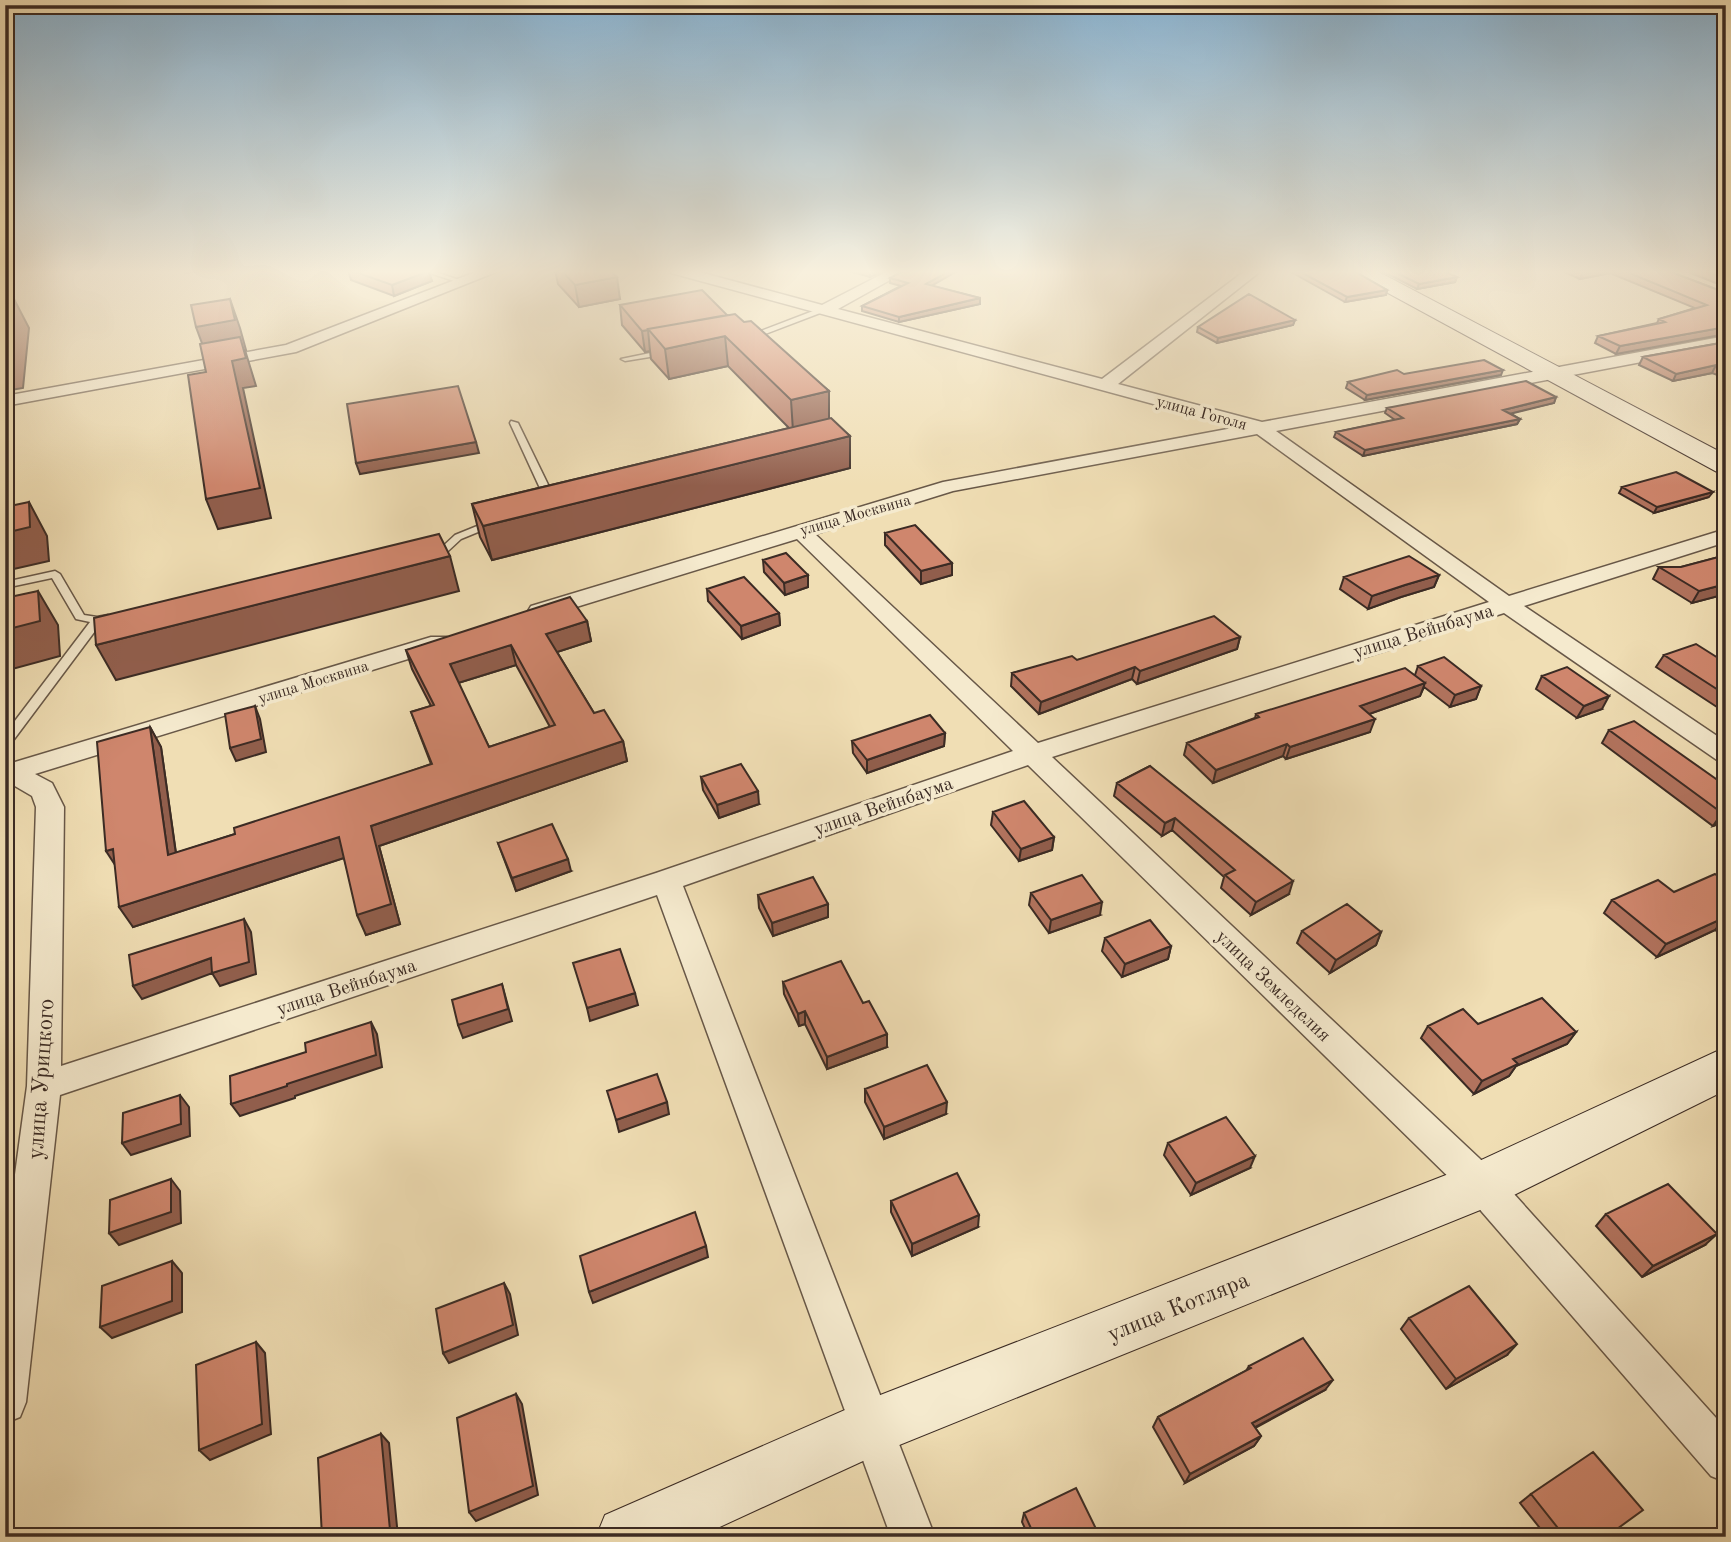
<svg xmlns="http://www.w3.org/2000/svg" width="1731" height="1542" viewBox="0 0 1731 1542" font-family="'Old Standard TT',serif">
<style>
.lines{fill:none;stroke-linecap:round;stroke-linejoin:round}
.lane-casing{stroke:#685848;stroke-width:3}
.street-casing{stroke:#685848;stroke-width:3}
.secondary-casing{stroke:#3b2b24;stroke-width:2}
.lane{fill:#f5eace;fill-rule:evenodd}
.street{fill:#f5eace;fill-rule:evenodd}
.secondary{fill:#f5eace;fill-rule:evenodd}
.wall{fill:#b2735e;stroke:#3b2b24;stroke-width:2;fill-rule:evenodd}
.shaded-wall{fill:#915e4c;stroke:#3b2b24;stroke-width:2}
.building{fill:#cf866d;stroke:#3b2b24;stroke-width:2;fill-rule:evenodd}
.labels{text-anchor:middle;stroke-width:7;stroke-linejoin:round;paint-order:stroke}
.far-street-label{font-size:16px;fill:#3b2b24;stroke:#f5eace}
.street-label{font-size:19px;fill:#3b2b24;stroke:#f5eace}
.near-street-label{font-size:23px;fill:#3b2b24;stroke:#f5eace}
</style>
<rect width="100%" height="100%" fill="#f0deb4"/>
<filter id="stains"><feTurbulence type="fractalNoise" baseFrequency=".00286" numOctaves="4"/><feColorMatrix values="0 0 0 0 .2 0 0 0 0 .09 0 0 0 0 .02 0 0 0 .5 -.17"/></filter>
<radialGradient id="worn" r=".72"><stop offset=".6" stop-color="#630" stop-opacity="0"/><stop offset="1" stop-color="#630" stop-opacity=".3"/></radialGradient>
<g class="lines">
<g class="lane-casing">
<path id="lane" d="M421,270h9l35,12 -5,1z
M821,308l7,2 -76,29 -7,-2z
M665,350l4,2 -1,2 -43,7 -4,-2z
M511,421l7,2 37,76 -2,2 -3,1 -5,-3 -35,-76z
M492,520l5,3 -2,2 -34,14 -14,13 -15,7 -5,-3 14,-8 14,-13z
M55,571l5,3 24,41 13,2 11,-2 5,3 -1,2 -11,3 -92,123 -4,1v-13l85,-112 -14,-3 -24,-41 -47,10v-6z"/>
</g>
<g class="street-casing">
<path id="street" d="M481,270h20l-205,82 -291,54v-10l281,-51z
M669,270h23l130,35 68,-35h18l-70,39 264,70 144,-109h16l-144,114 144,38 464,-86v10l-450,85 233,165 217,-67v13l-202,64 202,136v21l-9,-3 -213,-147 -452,144 443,416 231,256v53l-15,-6 -242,-279 -441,-432 -345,121 252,651h-44l-234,-642 -597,200 -34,307 -6,15 -15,6v-175l22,-162 9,-279 -4,-11 -24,-14 -3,1v-18l426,-128h16l4,5 -4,5 -412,127 17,9 12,24 -3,259 595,-193 357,-122 -216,-212 -250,77h-16l-3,-5 3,-5 412,-124 295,-55 -567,-154zM1257,434l232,168 -451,141 -223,-209 138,-43z"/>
</g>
<g class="secondary-casing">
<path id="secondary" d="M1350,270h25l351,185v19l-9,-2 -364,-198z
M1726,1047v43l-226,112 -613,248 -189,87h-102l9,-22 265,-116 594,-231z"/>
</g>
<use href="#lane" class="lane"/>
<use href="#street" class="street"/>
<use href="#secondary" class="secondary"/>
</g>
<path class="wall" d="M348,270h78l6,11 -38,15 -43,-16z
M555,270h55l10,29 -41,8 -21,-23z
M849,270h36l-15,7 -21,-6z
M1291,270h61l35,20 -1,5 -41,7 -54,-30z
M1380,270h61l16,7 -2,5 -38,7z
M1560,270h106l60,23v41l-110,20 -21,-11 3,-7 59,-13 2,-4 36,-11 -85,-35 -30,6z
M1683,270h43v17z
M890,278l42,8 48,12v6l-81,18 -37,-11v-5l39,-20 -11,-3z
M620,305l107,10 17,7 85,69v28l21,17v32l-358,92 -12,-23 -8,-33 317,-76 -61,-62 -59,13 -18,-20 -1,-8 -5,1 -23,-27z
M1295,320l-2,5 -76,18 -20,-11 1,-5z
M1726,342v36l-14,-5 -39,8 -34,-16 4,-8z
M1404,374l97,1 -136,25 -19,-12 2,-6z
M1556,397l-2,6 -44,10 10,6 -3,5 -154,32 -29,-19 2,-5 59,-12 -10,-7 2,-5z
M1622,487l87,10 -55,16 -35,-20z
M885,533l67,30v12l-31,9 -36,-39z
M1726,555v39l-34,9 -39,-24 6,-12h22z
M763,560l45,15v12l-23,8 -21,-23z
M1439,575l-5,12 -33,10 -33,12 -28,-20 4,-12z
M707,589l72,24 1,12 -38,14 -34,-38z
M587,621l4,20 -34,11 37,61 29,28 4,20 -248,85 21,78 -34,11 -22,-77 -211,69 -18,-62 35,-138 11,20 15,106 59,-19 196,-70 -20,-52 20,-6 -19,-37 -6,-19zM516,665l34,62 -61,20 -31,-64z
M1240,637l-3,12 -100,35 -5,-5 -93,35 -28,-28 1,-13 65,-13z
M1664,655l62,8v50l-70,-46z
M1418,666l63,20 -5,13 -26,8 -26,-20 -4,9 -51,18 1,18 -84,27 -3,-3 -70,27 -29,-28 3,-12 68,-25 1,-4 159,-39z
M1542,676l60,33 -25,9 -41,-29z
M1609,730l117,56v35l-13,5 -111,-83z
M945,733l-1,13 -77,27 -14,-20 -1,-12z
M1150,766l139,128 -38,21 -30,-27 3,-11 -52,-47 -10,6 -48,-40 3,-13z
M701,777l58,27 -40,14 -16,-28z
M993,812l61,25 -2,13 -33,11 -28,-36z
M498,843l73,28 -55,20z
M1726,882v56l-11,-8 -58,27 -53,-44 8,-13 62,-8z
M1031,893l69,22 -51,18 -20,-28z
M758,895l70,9v13l-55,19 -14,-28z
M1302,931l79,1 -5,13 -46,28 -33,-30z
M1105,938l66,8 -3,13 -46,18 -20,-26z
M783,982l104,65 -60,22 -22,-45 -6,2 -15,-32z
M1478,1024l98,8 -9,12 -51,22 -7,10 -35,18 -53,-56 7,-12z
M865,1089l81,25 -62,25 -19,-37z
M1168,1143l82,25 -59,27 -27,-40z
M891,1201l87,26 -66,29 -21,-44z
M1606,1214l99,31 -63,32 -46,-51z
M1409,1318l98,37 -61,34 -45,-60z
M1249,1366l76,24 -70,38 6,8 -7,10 -69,37 -32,-56 5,-10 88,-46z
M1531,1494l75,43h-59l-27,-34z
M1024,1513l76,24h-71l-7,-15z"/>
<path class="shaded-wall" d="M183,270h27l-25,3z
M875,270h10l-15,7v-5z
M951,270h8l-33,19v-5z
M1594,270h18l-2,3 -30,6 3,-7z
M429,271l3,10 -38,15 -2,-11z
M617,277l3,22 -41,8 -4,-22z
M1457,277l-2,5 -38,7 2,-5z
M1387,290l-1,5 -41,7 2,-5z
M980,298v6l-81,18v-5z
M230,299l10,29 6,22h-1l11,36 -13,2 28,130 -53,11 -12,-30 1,-142 -11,-30z
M15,301l14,27 -6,60 -18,3v-31z
M1295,320l-2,5 -76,18 1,-5z
M1726,327v7l-110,20 4,-8z
M648,330l2,21 -5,1 -3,-21z
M725,336l3,30 -59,13 -4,-30z
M1716,365l-4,8 -39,8 3,-7z
M1503,370l-2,5 -136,25 2,-5z
M829,391v32l-36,8 -2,-31z
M1556,397l-2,6 -53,13 2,-6z
M1520,419l-3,5 -154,32 2,-6z
M850,436v32l-358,92 -9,-34z
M476,442l3,11 -119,21 -4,-11z
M1713,492l-4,5 -55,16 3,-6z
M29,502l18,34 2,25 -44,10v-38z
M450,556l9,35 -343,89 -20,-35z
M952,563v12l-31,9v-13z
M808,575v12l-23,8 -1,-12z
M1439,575l-5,12 -33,10 -33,12 4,-13 33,-11z
M1726,584v10l-34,9 7,-12z
M38,591l20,34 2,31 -55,15v-41z
M779,613l1,12 -38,14 -1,-13z
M587,621l4,20 -40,13 -5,-20z
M1240,637l-3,12 -100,35 3,-13z
M511,645l5,20 -61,19 -5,-20z
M1135,667l-3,12 -93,35 2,-12z
M1425,683l-5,13 -65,23 5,-13z
M1481,686l-5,13 -26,8 5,-12z
M1609,696l-7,13 -25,9 7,-12z
M255,706l5,13 6,33 -30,9 -6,-13z
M1375,719l-5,13 -84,27 4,-12z
M150,727l11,20 18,129 -11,-21z
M945,733l-1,13 -77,27v-13z
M623,741l4,20 -248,85 21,78 -34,11 -9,-20 14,-89z
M1287,744l-4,12 -70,27 3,-13z
M758,791l1,13 -40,14 -2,-13z
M1726,812v9l-13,5 9,-13z
M1175,818l-3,12 -10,6 3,-13z
M339,837l8,20 -214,70 -14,-20z
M1054,837l-2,13 -33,11 2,-12z
M113,849l6,22 -13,-20z
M568,859l3,12 -55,20 -4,-13z
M1293,881l-4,13 -38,21 5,-13z
M1102,902l-2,13 -51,18 2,-13z
M828,904v13l-55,19 -1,-13z
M1725,917l-10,13 -58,27 9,-13z
M244,919l7,13 5,42 -36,12 -8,-13z
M1381,932l-5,13 -46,28 6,-13z
M1171,946l-3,13 -46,18 3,-13z
M211,958l7,13 -76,28 -9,-13z
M502,984l10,37 -49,17 -5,-13z
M635,993l3,12 -48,16 -3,-13z
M805,1011v13l-6,2 -1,-12z
M371,1022l6,12 5,33 -87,29v2l-55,18 -9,-12 56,-20z
M1576,1032l-9,12 -51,22 -7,10 -35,18 8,-13 31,-22z
M887,1034v13l-60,22v-12z
M180,1095l9,12 1,29 -59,19 -9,-12z
M667,1102l2,12 -50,18 -3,-12z
M947,1102l-1,12 -62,25v-12z
M1255,1156l-5,12 -59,27 5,-12z
M171,1179l9,12 1,32 -62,22 -10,-12z
M979,1215l-1,12 -66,29v-12z
M1717,1234l-12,11 -63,32 11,-11z
M706,1246l2,11 -115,46 -4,-11z
M172,1261l10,12v39l-70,26 -12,-11z
M504,1283l6,11 8,41 -69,28 -6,-10z
M256,1342l9,11 6,81 -61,26 -11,-10z
M1517,1344l-10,11 -61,34 10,-10z
M1333,1380l-8,10 -79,42 6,-9z
M516,1394l6,10 16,91 -62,26 -7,-9z
M381,1434l8,9 9,94h-25z
M1261,1436l-7,10 -69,37 5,-9z"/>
<path class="building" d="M350,270h76l3,1 -37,14z
M561,270h49l7,7 -42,8z
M861,270h14l-5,2z
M905,270h46l-25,14 54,14 -81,19 -37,-11 46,-23 -18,-5z
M1297,270h55l35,20 -40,7z
M1391,270h50l16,7 -38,7z
M1578,270h16l-11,2z
M1622,270h44l60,23v34l-106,19 -22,-10 67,-14 -6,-3 48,-14z
M1704,270h22v9z
M702,290l25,25 -79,14v1l-6,1 -22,-26z
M1249,294l46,26 -77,18 -20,-11z
M230,299l5,21 -39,7 -5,-22z
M15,301l-7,59h-3v-57z
M735,314l9,8 7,-1 78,70 -38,9 -66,-64 -60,13 -17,-20z
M240,337l6,21 -14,3 28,127 -54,11 -18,-124 18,-3 -6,-28z
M1726,342v28l-10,-5 -40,9 -33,-17z
M1484,360l19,10 -136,25 -19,-13 49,-12 7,4z
M1526,381l30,16 -53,13 17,9 -155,31 -29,-18 67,-14 -16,-10z
M458,386l18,56 -120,21 -9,-59z
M831,418l19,18 -367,90 -11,-22z
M1676,472l37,20 -56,15 -35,-20z
M29,502l1,25 -25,6v-26z
M915,525l37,38 -31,8 -36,-38z
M439,534l11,22 -354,89 -2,-27z
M786,553l22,22 -24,8 -21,-23z
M1726,555v29l-27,7 -40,-24h22z
M1409,556l30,19 -34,10 -33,11 -28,-19z
M744,577l35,36 -38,13 -34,-37z
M38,591l2,30 -35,9v-32z
M570,597l17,24 -41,13 48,79 10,-3 19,31 -252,85 20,78 -34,11 -18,-78 -220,70 -6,-58 -7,2 -9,-109 53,-15 18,128 67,-21 -1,-6 198,-64 -21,-52 23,-7 -28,-55zM511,645l44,80 -66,22 -39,-83z
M1214,616l26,21 -100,34 -5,-4 -94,35 -29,-29 60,-17 5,4z
M1696,644l30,19v32l-62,-40z
M1444,657l37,29 -26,9 -37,-29z
M1567,667l42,29 -25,10 -42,-30z
M1405,668l20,15 -65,23 15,13 -85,28 -3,-3 -71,26 -29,-27 72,-26 -3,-3z
M255,706l6,33 -31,9 -5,-34z
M930,715l15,18 -78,27 -15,-19z
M1634,721l92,65v26l-4,1 -113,-83z
M741,764l17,27 -41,14 -16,-28z
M1150,766l143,115 -37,21 -31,-27 10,-5 -60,-52 -10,5 -48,-40z
M1024,801l30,36 -33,12 -28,-37z
M552,824l16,35 -56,19 -14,-35z
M1715,874l11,8v35l-60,27 -54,-44 46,-20 16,12z
M1082,875l20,27 -51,18 -20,-27z
M813,877l15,27 -56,19 -14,-28z
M1347,904l34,28 -45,28 -34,-29z
M244,919l5,43 -37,11 -1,-15 -78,28 -4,-31z
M1150,920l21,26 -46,18 -20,-26z
M620,949l15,44 -48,15 -14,-45z
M841,961l22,42 6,-2 18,33 -60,23 -22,-46 -7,3 -15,-32z
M502,984l6,25 -50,16 -6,-25z
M1542,998l34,34 -63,27 5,5 -36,17 -54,-55 35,-17 15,15z
M371,1022l5,33 -89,29v2l-56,18 -1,-28 76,-24 -1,-9z
M927,1065l20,37 -63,25 -19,-38z
M657,1074l10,28 -51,18 -9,-29z
M180,1095l1,29 -59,19 1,-30z
M1226,1117l29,39 -59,27 -28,-40z
M957,1173l22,42 -67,29 -21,-43z
M171,1179v33l-62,21 1,-33z
M1668,1184l49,50 -64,32 -47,-52z
M695,1212l11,34 -117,46 -9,-36z
M172,1261v40l-72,26 2,-41z
M504,1283l9,42 -70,28 -7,-44z
M1469,1286l48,58 -61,35 -47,-61z
M1303,1338l30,42 -81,43 9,13 -71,38 -32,-57 93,-49 -2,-2z
M256,1342l6,82 -63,26 -3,-85z
M516,1394l17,92 -64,26 -12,-94z
M381,1434l9,96 -17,7h-51l-4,-79z
M1593,1452l50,58 -37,27h-41l-34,-43z
M1076,1488l24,49h-65l-11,-24z"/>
<linearGradient id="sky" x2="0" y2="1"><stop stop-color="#8bb6d5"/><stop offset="0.56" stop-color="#f8f0dd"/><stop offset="1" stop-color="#f8f0dd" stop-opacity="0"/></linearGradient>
<rect width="1731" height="486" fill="url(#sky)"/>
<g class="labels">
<g class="far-street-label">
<text transform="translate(1202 412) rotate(15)" y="6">улица Гоголя</text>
<text transform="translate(855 514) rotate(-16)" y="6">улица Москвина</text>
<text transform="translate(313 681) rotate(-17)" y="6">улица Москвина</text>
</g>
<g class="street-label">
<text transform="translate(1423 630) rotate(-17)" y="7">улица Вейнбаума</text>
<text transform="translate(883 805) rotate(-19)" y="7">улица Вейнбаума</text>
<text transform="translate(1274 985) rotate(44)" y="7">улица Земледелия</text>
<text transform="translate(346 986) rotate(-18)" y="7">улица Вейнбаума</text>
</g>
<g class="near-street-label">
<text transform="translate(40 1079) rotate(-86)" y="8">улица Урицкого</text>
<text transform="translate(1178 1306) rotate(-22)" y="8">улица Котляра</text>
</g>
</g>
<rect width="1731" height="1542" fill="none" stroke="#f0deb4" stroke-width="28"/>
<rect x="7" y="7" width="1717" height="1528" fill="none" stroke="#3b2b24" stroke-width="3.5"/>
<rect x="14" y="14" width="1703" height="1514" fill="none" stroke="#3b2b24" stroke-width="2"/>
<rect width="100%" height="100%" filter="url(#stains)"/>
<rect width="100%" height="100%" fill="url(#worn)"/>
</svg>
